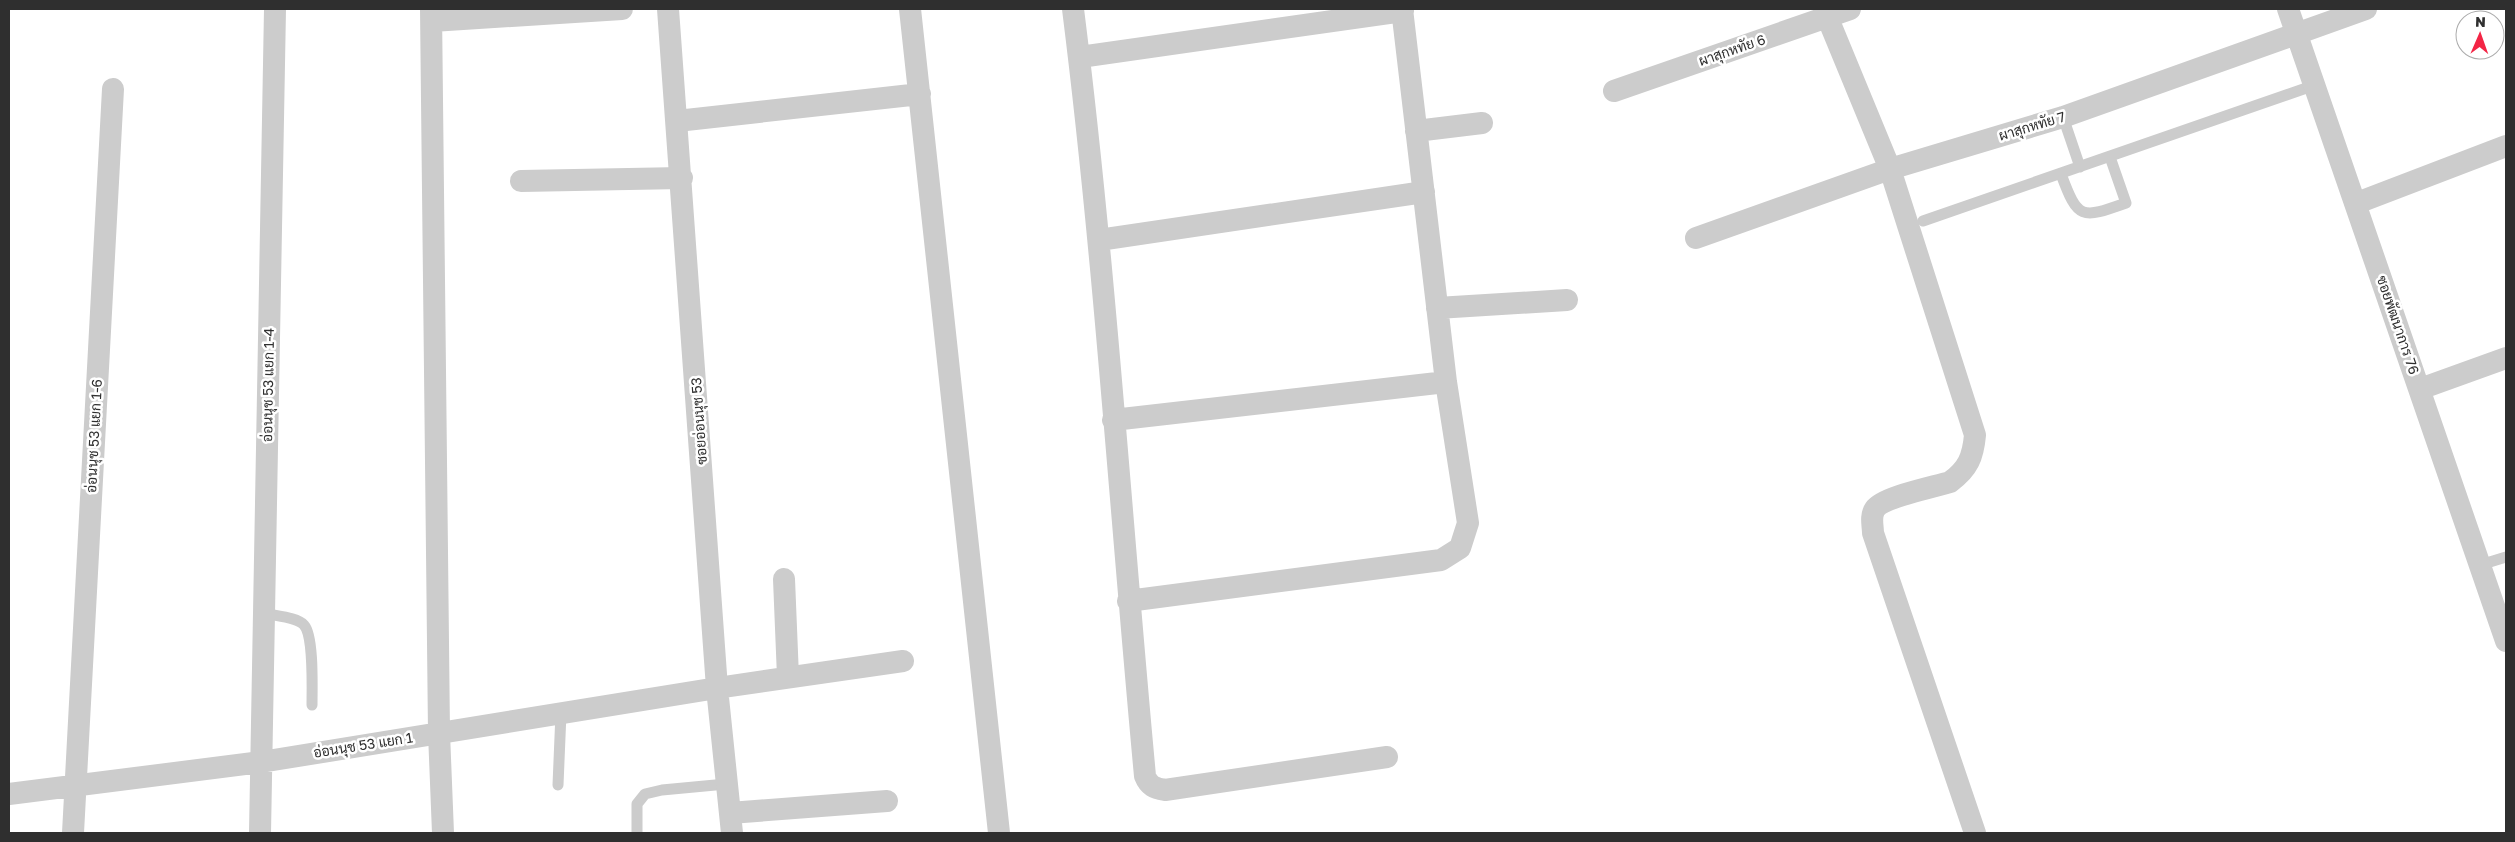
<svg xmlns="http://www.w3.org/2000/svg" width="2515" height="842" viewBox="0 0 2515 842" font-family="'Golos Text',Sarabun,sans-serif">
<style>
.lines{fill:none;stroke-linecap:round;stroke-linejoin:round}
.service{stroke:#ccc;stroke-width:11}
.minor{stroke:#ccc;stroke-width:22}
.labels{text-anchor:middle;stroke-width:5;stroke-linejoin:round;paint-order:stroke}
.street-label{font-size:14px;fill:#2f2f2f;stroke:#fff}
</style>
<rect width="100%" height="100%" fill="#fff"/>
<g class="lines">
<path class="service" d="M2063,117l17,50
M2061,174c17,46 20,45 65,29l-16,-46
M1923,221l392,-136
M2480,565l26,-8
M264,613c10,3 33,4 40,12 10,11 8,64 8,80
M558,785l3,-72
M637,833v-29l8,-10 17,-4 64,-6"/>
<path class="minor" d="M431,9l8,724 4,100
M668,9l49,679 15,145
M910,9l89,824
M1073,9c32,254 48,511 72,767 4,10 9,12 20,14l222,-33
M1824,9l66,160 85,266c-2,22 -7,34 -25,47 -16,5 -67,15 -75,27 -5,7 -2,17 -2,24l102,300
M2288,9l218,632
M432,21l190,-12
M1080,57l323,-46
M1614,91l236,-82
M677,121l243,-27
M1416,131l66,-8
M521,181l161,-3
M2357,203l149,-57
M1696,238l194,-69 173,-52 303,-108
M1099,240l325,-48
M1437,308l130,-8
M2420,389l86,-31
M1113,420l333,-38
M784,579l4,98
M1128,601l313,-41 19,-12 8,-25 -22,-141 -44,-373
M9,794l252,-32 456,-74 186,-27
M730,813l157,-12
M73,833l40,-744
M260,833l15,-824"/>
</g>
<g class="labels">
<g class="street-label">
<text transform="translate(1732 50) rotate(-19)" y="5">ผาสุกหทัย 6</text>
<text transform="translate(2032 126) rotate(-17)" y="5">ผาสุกหทัย 7</text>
<text transform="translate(2398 325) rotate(71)" y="5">ซอยพัฒนาการ 76</text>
<text transform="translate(268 385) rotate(-89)" y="5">อ่อนนุช 53 แยก 1-4</text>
<text transform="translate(699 421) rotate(-94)" y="5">ซอยอ่อนนุช 53</text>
<text transform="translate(94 436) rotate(-87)" y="5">อ่อนนุช 53 แยก 1-6</text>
<text transform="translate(363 745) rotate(-9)" y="5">อ่อนนุช 53 แยก 1</text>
</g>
</g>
<rect width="2515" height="842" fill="none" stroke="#2f2f2f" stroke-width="20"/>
<g transform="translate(2480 35) rotate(2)"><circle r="24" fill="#ffffff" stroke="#acacac"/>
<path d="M0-4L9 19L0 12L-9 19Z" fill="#f32545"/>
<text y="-8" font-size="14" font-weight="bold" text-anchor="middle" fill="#2f2f2f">N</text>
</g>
</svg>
